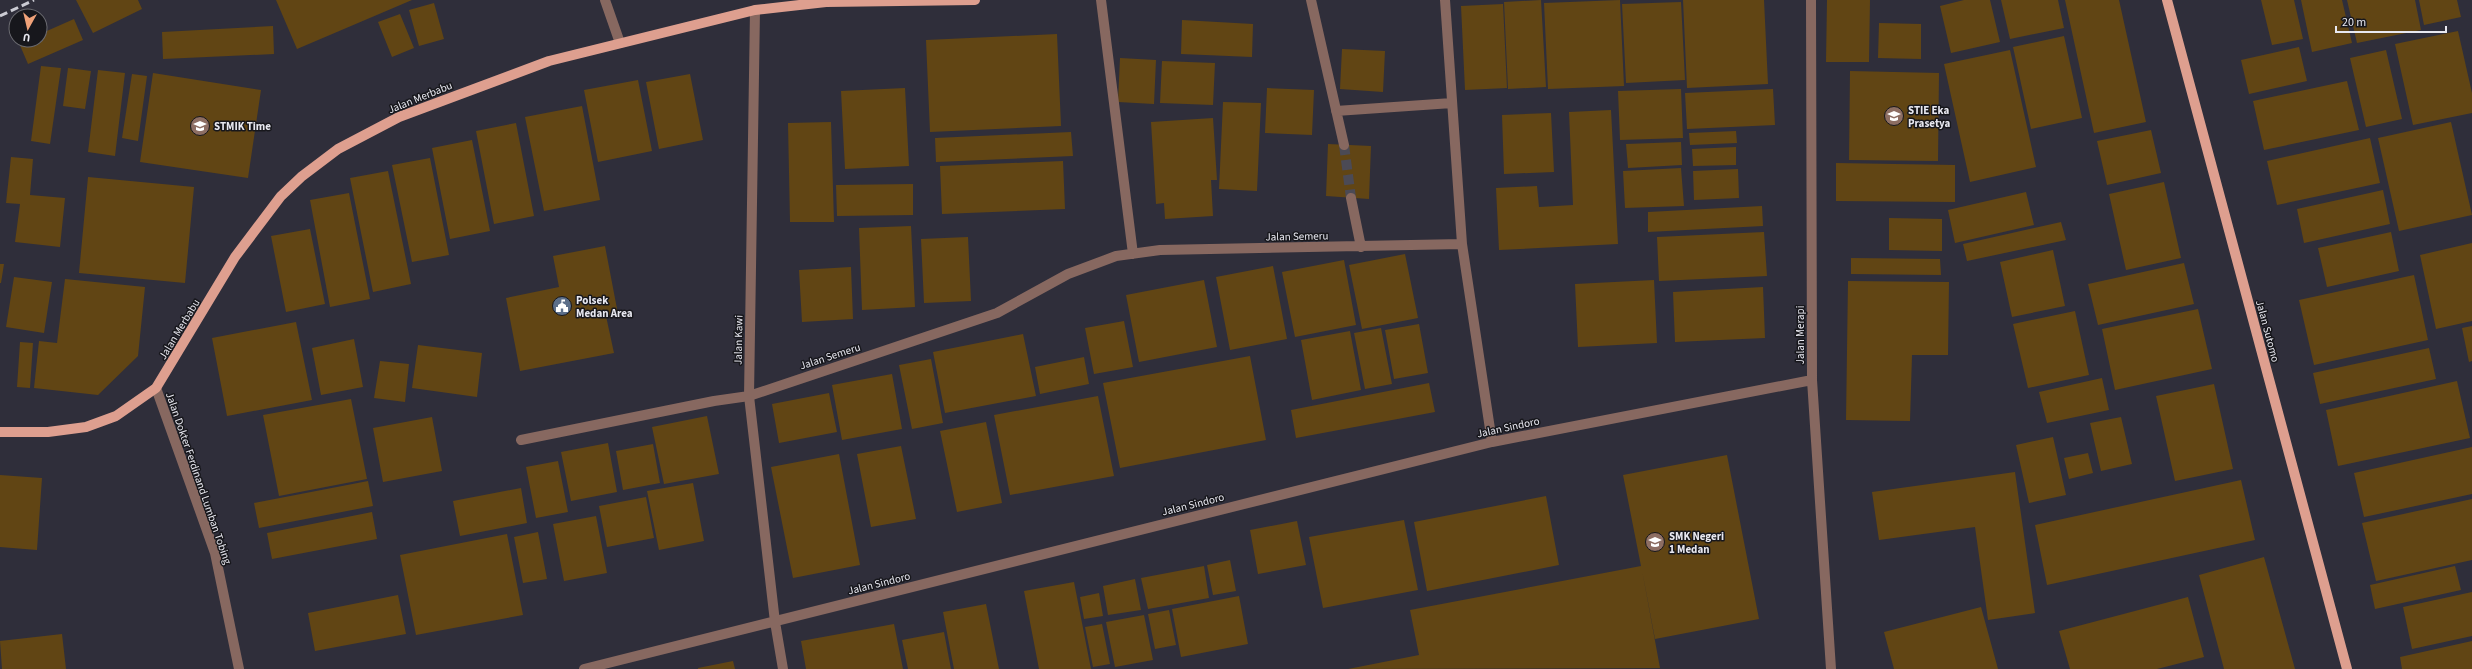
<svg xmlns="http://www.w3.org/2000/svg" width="2472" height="669" viewBox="0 0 2472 669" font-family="'Source Sans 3',sans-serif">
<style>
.building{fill:#614514}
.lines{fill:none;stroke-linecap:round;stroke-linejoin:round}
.minor-tunnel{stroke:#4b4a55;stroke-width:10;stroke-dasharray:10 5;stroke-linecap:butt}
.minor{stroke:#876860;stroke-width:10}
.major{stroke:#de9f8f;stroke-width:10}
.rail{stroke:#cbcbd3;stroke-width:3;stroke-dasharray:8 4;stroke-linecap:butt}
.labels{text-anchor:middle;stroke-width:3;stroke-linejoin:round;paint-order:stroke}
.street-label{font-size:11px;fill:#e8e8f0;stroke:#17171c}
.poi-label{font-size:11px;font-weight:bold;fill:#e8e8f0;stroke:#17171c;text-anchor:start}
</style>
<rect width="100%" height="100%" fill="#2f2e3a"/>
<path class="building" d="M76,0h62l4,9 -49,24z
M276,0h136l-115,49z
M1541,0l5,87 -38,2 -4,-87z
M1620,0l4,86 -76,3 -4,-86z
M1683,0h81l4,84 -81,4z
M1827,0h43l-1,62h-43z
M1964,0h26l10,42 -49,11 -11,-47z
M2001,0h57l6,28 -54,11z
M2065,0h54l27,122 -52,11z
M2261,0h33l9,39 -31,6z
M2301,0h41l10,43 -40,9z
M2347,0h68l6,30 -64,13z
M2419,0h38l4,17 -37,8z
M1681,2l4,78 -59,3 -4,-79z
M434,3l10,36 -25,7 -10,-36z
M1503,4l4,84 -42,2 -4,-84z
M400,14l14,34 -22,9 -14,-35z
M74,19l9,21 -55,24 -9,-21 8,-3h13v-6z
M1182,20l71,4 -1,33 -71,-3z
M1879,23l42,1v35l-43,-1z
M273,26l1,28 -111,5 -1,-27z
M2458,31l14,62v20l-59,12 -18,-81z
M1057,34l4,92 -131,6 -4,-92z
M2064,36l18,82 -51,11 -18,-82z
M2299,47l8,34 -58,13 -8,-34z
M1342,49l43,2 -2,41 -43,-3z
M2010,50l26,117 -66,15 -26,-118z
M2386,50l16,69 -36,8 -16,-69z
M1120,58l36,2 -2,44 -36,-2z
M1162,61l53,2 -2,42 -53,-2z
M41,66l20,2 -11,76 -19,-3z
M68,68l23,3 -6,38 -22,-3z
M98,70l27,3 -10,83 -27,-4z
M1850,71l89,2 -1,88 -89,-1z
M153,73l108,17 -13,88 -108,-16z
M132,74l15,2 -9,65 -16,-3z
M690,74l13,66 -44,9 -13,-67z
M638,80l14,71 -54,11 -14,-72z
M2347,81l12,49 -95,20 -11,-49z
M905,88l4,78 -64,3 -4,-78z
M1267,88l47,2 -2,45 -47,-2z
M1681,89l2,49 -63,2 -2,-49z
M1773,89l2,36 -88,4 -2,-36z
M1223,102l38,1 -4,88 -38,-2z
M582,106l18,94 -56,11 -19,-94z
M1611,110l7,134 -119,6 -3,-62 41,-2 2,21 34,-2 -4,-93z
M1551,113l3,59 -50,2 -2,-59z
M1213,118l4,62h-6l2,36 -48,3 -1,-16 -8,1 -5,-82z
M831,122l3,100h-44l-2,-99z
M2451,122l21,93 -73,16 -21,-93z
M516,123l18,93 -40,8 -18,-93z
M2151,130l10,43 -54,12 -10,-44z
M1736,131l1,12 -47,2 -1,-12z
M1071,132l2,24 -137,6 -1,-24z
M2370,138l10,45 -103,22 -10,-44z
M472,140l18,91 -40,8 -18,-91z
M1681,142l1,23 -54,3 -2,-24z
M1328,144l43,2 -2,53 -43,-3z
M1736,147v18l-43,1 -1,-17z
M11,157l22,2 -3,36 35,3 -5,49 -45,-5 5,-38 -14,-1z
M430,158l19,97 -37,7 -20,-97z
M1063,161l2,48 -123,5 -2,-48z
M1836,163l119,2v37l-119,-1z
M1681,168l3,38 -59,2 -2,-37z
M1738,169l1,29 -45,2 -1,-29z
M388,171l23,113 -38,8 -23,-114z
M88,177l106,10 -9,96 -106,-10z
M2164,182l17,76 -55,12 -17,-76z
M913,184v31l-76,1 -1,-31z
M2383,190l7,34 -86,19 -7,-34z
M2026,192l8,33 -79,18 -7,-33z
M349,193l21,106 -40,8 -20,-107z
M1762,206l1,20 -115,6v-20z
M1889,218l53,1v32l-53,-1z
M2061,222l5,18 -99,21 -4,-17z
M911,226l4,81 -53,3 -3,-82z
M310,229l15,75 -39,8 -15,-76z
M1764,232l3,44 -108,5 -2,-44z
M2391,232l8,39 -72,16 -9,-39z
M968,237l3,64 -47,2 -3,-64z
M2472,243v78l-36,8 -16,-74z
M605,246l13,68 -12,2 8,37 -94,18 -14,-73 53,-11 -6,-31z
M2053,250l12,56 -53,11 -12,-55z
M1405,254l13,64 -56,11 -13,-64z
M1851,258l89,1 1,16 -90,-1z
M1344,260l12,65 -61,12 -13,-65z
M2184,263l10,41 -96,21 -10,-41z
M0,264h4l-3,19h-1z
M1273,266l14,73 -57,11 -14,-73z
M851,267l2,52 -51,3 -3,-52z
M2414,275l14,65 -114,25 -15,-65z
M14,277l38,5 -8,51 -38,-6z
M65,279l80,8 -7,69 -40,39 -64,-7 5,-47 18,2z
M1204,280l13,67 -78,15 -13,-67z
M1654,280l3,63 -79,4 -3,-63z
M1848,281l101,1 -1,73h-36l-2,66 -64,-1z
M1763,287l2,51 -90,4 -2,-50z
M2198,309l14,60 -97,21 -13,-61z
M2075,311l14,64 -61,13 -15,-64z
M1124,321l9,46 -39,7 -9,-46z
M296,322l16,78 -85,16 -15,-78z
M1419,324l9,49 -34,6 -9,-49z
M2472,326v35l-3,1 -7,-34z
M1381,328l11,56 -27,5 -11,-56z
M1350,331l11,59 -49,10 -11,-60z
M1023,334l13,62 -91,17 -12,-61z
M354,339l9,48 -42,8 -9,-47z
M20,342l13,1 -3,45 -13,-1z
M418,345l64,8 -5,44 -65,-9z
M2429,348l7,31 -116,25 -7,-31z
M1250,356l16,84 -146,28 -17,-85z
M1084,357l5,27 -49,10 -5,-27z
M931,359l12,64 -31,6 -13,-64z
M380,361l29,3 -4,38 -31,-4z
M892,374l10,55 -60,11 -10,-55z
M2102,378l7,32 -62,13 -8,-31z
M2457,381l13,57 -132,28 -12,-56z
M1429,383l6,29 -139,26 -5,-28z
M2214,384l19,85 -58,12 -19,-85z
M829,393l8,39 -58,11 -7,-39z
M1098,396l16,80 -104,19 -16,-80z
M351,399l16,80 -88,17 -16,-81z
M707,416l12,58 -55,10 -12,-57z
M432,417l10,54 -59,11 -10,-54z
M2121,417l11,47 -31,7 -11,-48z
M986,422l16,81 -45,9 -17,-81z
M2053,437l13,58 -37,8 -13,-58z
M608,443l9,49 -46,9 -10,-49z
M653,444l7,39 -37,7 -7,-39z
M901,446l15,73 -45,8 -14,-73z
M2472,447v47l-108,23 -10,-44z
M2088,453l5,20 -24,6 -5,-21z
M839,454l21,111 -67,13 -22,-111z
M1727,455l32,164 -104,20 -13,-69 18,98 -312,1 71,-14 -9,-45 231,-44 -18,-91z
M558,461l10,51 -32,6 -10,-51z
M2015,472l20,141 -47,7 -13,-93 -96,13 -7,-48z
M0,475l42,3 -5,72 -37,-3z
M2241,480l14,60 -208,45 -12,-60z
M368,481l5,25 -114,22 -5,-25z
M693,483l11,58 -45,9 -12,-59z
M521,488l6,35 -67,13 -7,-35z
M1546,496l13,69 -132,26 -13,-69z
M646,497l8,41 -47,9 -8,-41z
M2472,499v61l-96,21 -14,-58z
M372,512l5,27 -105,20 -5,-26z
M596,516l11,57 -43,8 -11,-57z
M1404,520l14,70 -95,18 -14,-71z
M1297,521l9,44 -48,9 -8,-44z
M538,532l9,47 -24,4 -9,-46z
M507,534l16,81 -107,20 -16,-80z
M2264,557l31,112h-71l-25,-94z
M1230,560l6,31 -23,4 -6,-30z
M1204,566l5,32 -61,11 -7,-31z
M2455,566l6,24 -86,19 -5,-24z
M1135,579l6,31 -33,5 -5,-29z
M1074,582l17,87h-52l-15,-78z
M2472,592v44l-60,13 -9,-42z
M1099,593l4,23 -19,3 -4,-22z
M398,595l8,39 -91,17 -7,-38z
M1239,596l9,48 -67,13 -9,-48z
M2188,597l16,60 -47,12h-87l-11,-38z
M986,604l13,65h-45l-11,-57z
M1981,607l17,62h-104l-10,-37z
M1169,610l7,35 -21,4 -7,-35z
M1144,615l9,45 -38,7 -9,-45z
M894,624l9,45h-97l-5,-28z
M1102,624l8,40 -17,3 -8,-40z
M944,632l7,37h-43l-6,-29z
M62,634l4,35h-64l-2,-28z
M2472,641v28h-70l-2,-12z
M733,661l2,8h-37v-1z"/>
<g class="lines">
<path class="minor-tunnel" d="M1344,145l7,53"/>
<path class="minor" d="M605,0l15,43
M1101,0l32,254
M1311,0l33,145
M1445,0l17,244 30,198
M1811,0l1,380 19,289
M755,10l-6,386 26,226 8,47
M1336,111l116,-8
M1351,198l10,49
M156,388l59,165 24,116
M521,440l193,-39 35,-5 248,-83 71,-39 48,-18 44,-6 302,-6
M584,669l908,-227 320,-62"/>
<path class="major" d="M2167,0l180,669
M0,432h48l38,-5 30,-11 40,-28 79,-131 46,-61 20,-19 37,-28 61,-32 150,-56 206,-51 71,-8 149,-2"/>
<path class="rail" d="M0,16l34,-16"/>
</g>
<defs>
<g id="university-disc" transform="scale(1)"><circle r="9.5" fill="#8d6e63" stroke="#17171c"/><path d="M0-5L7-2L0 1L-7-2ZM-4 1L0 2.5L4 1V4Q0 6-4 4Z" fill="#fff"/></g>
<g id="civic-disc" transform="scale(1)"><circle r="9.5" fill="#5c6f8a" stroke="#17171c"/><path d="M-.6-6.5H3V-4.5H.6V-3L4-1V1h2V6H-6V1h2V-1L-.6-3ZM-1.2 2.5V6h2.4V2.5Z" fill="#fff"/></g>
<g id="school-disc" transform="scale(1)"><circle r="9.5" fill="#8d6e63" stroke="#17171c"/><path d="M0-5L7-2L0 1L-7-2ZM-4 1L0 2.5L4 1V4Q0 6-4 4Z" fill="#fff"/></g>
</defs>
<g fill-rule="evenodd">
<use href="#university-disc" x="1894" y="116"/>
<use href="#university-disc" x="200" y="126"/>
<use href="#civic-disc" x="562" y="306"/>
<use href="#school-disc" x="1655" y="542"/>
</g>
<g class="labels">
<g class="street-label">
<text transform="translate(420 97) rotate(-22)" y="4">Jalan Merbabu</text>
<text transform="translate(1297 236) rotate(-1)" y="4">Jalan Semeru</text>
<text transform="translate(179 329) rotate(-59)" y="4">Jalan Merbabu</text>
<text transform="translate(2268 331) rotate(75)" y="4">Jalan Sutomo</text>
<text transform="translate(1800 335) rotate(-90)" y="4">Jalan Merapi</text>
<text transform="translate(738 340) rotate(-89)" y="4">Jalan Kawi</text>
<text transform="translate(830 356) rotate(-18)" y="4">Jalan Semeru</text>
<text transform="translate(1508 427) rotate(-12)" y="4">Jalan Sindoro</text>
<text transform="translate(199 478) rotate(71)" y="4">Jalan Dokter Ferdinand Lumban Tobing</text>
<text transform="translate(1193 504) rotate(-14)" y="4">Jalan Sindoro</text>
<text transform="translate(879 583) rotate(-14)" y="4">Jalan Sindoro</text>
</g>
<g class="poi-label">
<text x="1908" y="114">STIE Eka<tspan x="1908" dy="13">Prasetya</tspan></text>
<text x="214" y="130">STMIK Time</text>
<text x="576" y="304">Polsek<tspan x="576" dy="13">Medan Area</tspan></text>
<text x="1669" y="540">SMK Negeri<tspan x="1669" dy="13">1 Medan</tspan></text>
</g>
</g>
<g transform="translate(28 28) rotate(188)"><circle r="19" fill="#17171c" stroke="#6b6b71"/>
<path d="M0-3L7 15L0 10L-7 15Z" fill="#f0a279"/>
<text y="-6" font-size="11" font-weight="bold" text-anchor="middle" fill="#e8e8f0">U</text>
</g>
<path d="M2336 26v6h110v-6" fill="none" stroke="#e8e8f0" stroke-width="2"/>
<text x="2342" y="26" font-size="12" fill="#e8e8f0" stroke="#17171c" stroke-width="3" paint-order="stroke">20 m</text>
</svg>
